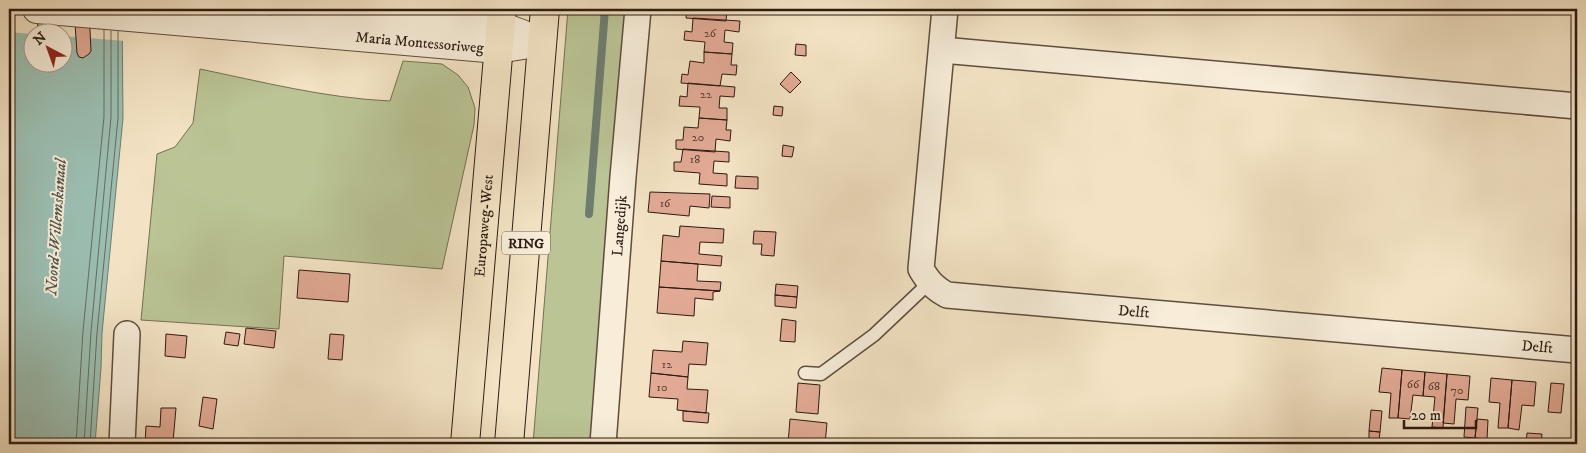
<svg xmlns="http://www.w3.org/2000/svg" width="1586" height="453" viewBox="0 0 1586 453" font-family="'IM FELL DW Pica',serif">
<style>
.green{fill:#bac495;stroke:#747054}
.water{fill:#9bbeb1;stroke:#6f7d71;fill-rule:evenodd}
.pier{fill:#f3e3c4}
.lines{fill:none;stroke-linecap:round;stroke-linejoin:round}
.shore{stroke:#646c62;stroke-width:1}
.stream{stroke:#6f7d71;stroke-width:8}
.building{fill:#e2aa95;stroke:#2d1b12}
.service-casing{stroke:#5e4d3e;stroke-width:15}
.minor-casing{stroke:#5e4d3e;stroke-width:28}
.tertiary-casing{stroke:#5e4d3e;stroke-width:30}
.primary-casing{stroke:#2d1b12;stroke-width:30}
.service{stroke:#f7edd9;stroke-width:12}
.minor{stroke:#f7edd9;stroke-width:25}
.tertiary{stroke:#f7edd9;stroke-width:28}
.primary{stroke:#f3e3c4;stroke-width:28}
.labels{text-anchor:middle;stroke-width:4;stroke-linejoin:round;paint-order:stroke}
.number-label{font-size:12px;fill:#5a3f33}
.shield{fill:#f7edd9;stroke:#6a5a4e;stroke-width:1}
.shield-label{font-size:14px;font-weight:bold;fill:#2d1b12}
.street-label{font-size:15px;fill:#2d1b12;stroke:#f7edd9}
.water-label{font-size:16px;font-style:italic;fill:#54544a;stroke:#f7edd9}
</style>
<rect width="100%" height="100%" fill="#f3e3c4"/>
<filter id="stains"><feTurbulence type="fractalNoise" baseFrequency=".004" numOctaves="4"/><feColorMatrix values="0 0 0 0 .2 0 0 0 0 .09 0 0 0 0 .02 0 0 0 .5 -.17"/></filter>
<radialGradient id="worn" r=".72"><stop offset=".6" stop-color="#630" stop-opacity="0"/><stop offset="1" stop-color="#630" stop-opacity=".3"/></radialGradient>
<path class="green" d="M568,9h60l-36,435h-59z
M403,61l39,3 16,11 10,12 7,21 -1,17 -32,144 -158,-13 -5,73 -138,-9 16,-166 18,-7 18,-24 7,-54c63,13 125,29 190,32z"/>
<path class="water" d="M9,9h113l1,109 -21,215 -1,35 -6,76h-86zM32,32h30v30h-30z"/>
<path class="pier" d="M9,9h116v32l-62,-5 -1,-4h-30v2l-23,-2z"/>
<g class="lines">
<path class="shore" d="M76,444l7,-113 21,-214v-87
M84,444l7,-112 20,-215v-86
M90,444l7,-111 21,-215v-87"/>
<path class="stream" d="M589,214l16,-205"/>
</g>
<path class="building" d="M37,9h8l1,23h-8z
M74,9h15l2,42 -2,3 -6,4 -4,-1 -2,-4z
M687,9h40l-1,12 -40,-3z
M693,18l47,3 -1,11 -14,-2 -1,12 9,1 -1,11 -28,-2 1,-10 -21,-2 1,-9 7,1z
M796,44l10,1v11l-11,-1z
M704,52l28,2 -1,11h6l-1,10 -14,-1 -2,12 -39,-3 1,-9 6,1 2,-14 14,2z
M791,72l10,10 -11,11 -10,-9z
M688,83l47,4 -1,10 -14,-1 -1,12h8v12l-28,-2 1,-11 -21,-1 1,-10 7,1z
M774,106l9,1 -1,9 -9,-1z
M699,118l28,2 -1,10h5l-1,11 -14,-2 -1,13 -39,-3v-9h7l1,-13 14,1z
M783,145l11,2 -2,10 -10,-1z
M683,149l46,3v10l-15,-1 -1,12 14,1v12l-28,-2 1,-11 -26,-2v-9h7z
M736,176l22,1v12l-23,-1z
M650,192l60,2 -1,14 -19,-2 -1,10 -41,-4z
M712,196l18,1v11l-19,-1z
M680,226l44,3 -1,14 -23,-1 -1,12 23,2 -1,10 -60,-5 2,-26 16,2z
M754,231l22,1 -2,24 -13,-1 1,-11h-9z
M661,261l37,3 -1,17 24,1 -1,9 -61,-4z
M299,270l51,4 -2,28 -51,-4z
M776,284l22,2 -1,11 -22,-2z
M659,287l61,4 -7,1v8l-18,-2 -1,18 -37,-3z
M775,295l22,2 -1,11 -21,-2z
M782,319l14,2 -1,21 -15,-1z
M246,328l30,3 -2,17 -30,-4z
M226,332l14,2 -2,12 -14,-2z
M166,334l21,2 -2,22 -20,-2z
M330,334l14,1 -2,25 -14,-1z
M683,341l25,2 -2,22 -17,-1 -1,13 -37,-4 2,-23 29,2z
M1382,368l20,2 -4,48h-9l2,-25 -12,-1z
M1402,370l23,2 -2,24 -10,-1 -3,24 -12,-1z
M1425,372l22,2 -4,54 -11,-1 3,-30 -12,-1z
M651,373l37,4 -1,12 21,1 -2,23 -29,-3 1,-11 -29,-2z
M1447,374l23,2 -2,24 -12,-1 -2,25 -11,-1z
M1491,378l21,2 -4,48h-10l2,-25 -11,-1z
M1512,380l24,2 -2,24 -12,-1 -3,25 -11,-2z
M798,383l22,2 -2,29 -22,-2z
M1551,383l13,1 -3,29 -13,-1z
M203,397l14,2 -4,30 -14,-3z
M1466,407l12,1 -3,30 -11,-1z
M161,408h15l-3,34 -1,-1 -1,3h-26l1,-18 14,1z
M1371,410l11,1 -2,21 -11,-1z
M683,411l26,2 -1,10 -25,-2z
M790,419l37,4 -2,21h-37z
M1477,419l11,1 -1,19 -12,-1z
M1369,431l11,1 -1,8h-10z
M1527,433l15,1 -1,10h-15z"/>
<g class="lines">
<g class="service-casing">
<path id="service" d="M805,373l16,1 53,-39 55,-52"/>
</g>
<g class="minor-casing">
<g id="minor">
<path id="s1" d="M945,9l-24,260c7,12 13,19 26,26l630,55"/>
<path d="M942,50l635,56"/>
<path d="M122,444l5,-110"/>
<path id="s2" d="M603,444l20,-267 15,-168"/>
</g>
</g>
<g class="tertiary-casing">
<g id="tertiary">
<path id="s3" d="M37,9l461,40 44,-7"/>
<path d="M284,9l216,17 22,8"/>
</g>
</g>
<g class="primary-casing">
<g id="primary">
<path id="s4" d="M465,444l37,-435"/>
<path d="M509,444l36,-435"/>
</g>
</g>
<use href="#service" class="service"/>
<use href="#minor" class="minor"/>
<use href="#tertiary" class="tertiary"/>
<use href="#primary" class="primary"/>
</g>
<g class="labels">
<g class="number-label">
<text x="710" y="37">26</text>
<text x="706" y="98">22</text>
<text x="698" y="141">20</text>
<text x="695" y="163">18</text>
<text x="665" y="207">16</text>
<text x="667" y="368">12</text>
<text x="1413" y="388">66</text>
<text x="1434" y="390">68</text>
<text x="662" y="391">10</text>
<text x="1457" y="394">70</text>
</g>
<rect class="shield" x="502" y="231.5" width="48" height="23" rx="4"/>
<g class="shield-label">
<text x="526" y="248">RING</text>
</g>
<g class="street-label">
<text dy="5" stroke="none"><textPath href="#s3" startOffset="384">Maria Montessoriweg</textPath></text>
<text dy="5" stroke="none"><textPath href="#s4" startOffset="219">Europaweg-West</textPath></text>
<text dy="5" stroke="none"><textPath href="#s2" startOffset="219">Langedijk</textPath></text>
<text dy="5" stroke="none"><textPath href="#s1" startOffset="486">Delft</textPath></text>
<text dy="5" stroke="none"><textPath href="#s1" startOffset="891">Delft</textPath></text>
</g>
<g class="water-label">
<text transform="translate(55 227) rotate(-86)" y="6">Noord-Willemskanaal</text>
</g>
</g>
<rect width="1586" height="453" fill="none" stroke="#f3e3c4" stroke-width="30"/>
<rect x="10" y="10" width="1566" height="433" fill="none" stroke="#2d1b12" stroke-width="2.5"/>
<rect x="15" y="15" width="1556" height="423" fill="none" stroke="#2d1b12"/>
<g transform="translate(48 48) rotate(319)"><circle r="24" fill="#f7edd9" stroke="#a69989"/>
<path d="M0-4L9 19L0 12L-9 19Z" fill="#8f2418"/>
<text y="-8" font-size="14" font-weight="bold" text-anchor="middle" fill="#2d1b12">N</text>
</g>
<path d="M1404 420v8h72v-8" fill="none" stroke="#2d1b12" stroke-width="2.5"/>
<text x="1411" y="420" font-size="15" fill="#2d1b12" stroke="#f7edd9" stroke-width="4" paint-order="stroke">20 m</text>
<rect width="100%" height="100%" filter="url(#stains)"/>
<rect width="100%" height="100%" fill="url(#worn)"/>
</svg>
